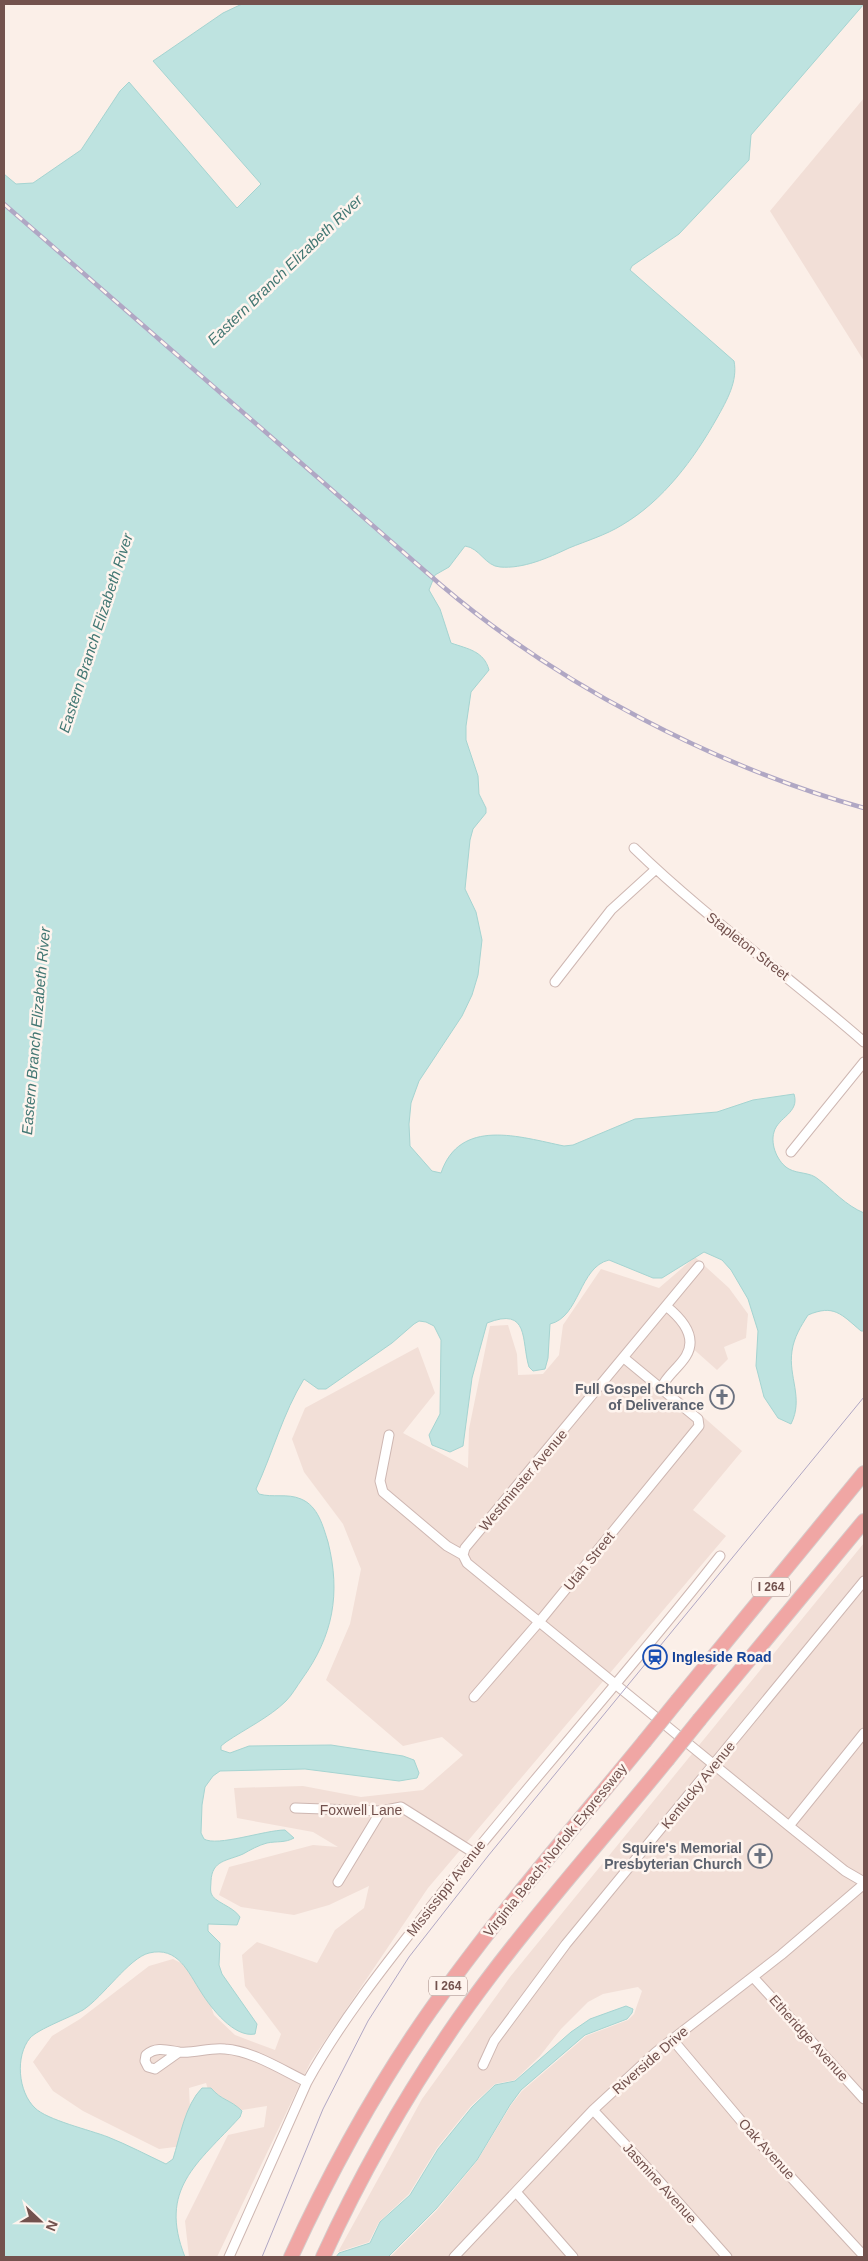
<svg xmlns="http://www.w3.org/2000/svg" width="868" height="2261" viewBox="0 0 868 2261" font-family="Helvetica,sans-serif">
<style>
.residential{fill:#f2dfd7}
.water{fill:#bee3e0;stroke:#a5d4d1}
.lines{fill:none;stroke-linecap:round;stroke-linejoin:round}
.minor-casing{stroke:#ceb7b2;stroke-width:11}
.highway-casing{stroke:#d5cbca;stroke-width:16}
.minor{stroke:#fff;stroke-width:9}
.highway{stroke:#f0a6a4;stroke-width:14}
.tram{stroke:#b0a7c4;stroke-width:1}
.rail-casing{stroke:#b0a7c4;stroke-width:4.5}
.rail{stroke:#fef4ee;stroke-width:2.5;stroke-dasharray:8;stroke-linecap:butt}
.highway-bridge-casing{stroke:#d5cbca;stroke-width:16;stroke-linecap:butt}
.highway-bridge{stroke:#f0a6a4;stroke-width:14}
.labels{text-anchor:middle;stroke-width:5;stroke-linejoin:round;paint-order:stroke}
.shield{fill:#fef4ee;stroke:#9d837e;stroke-width:1}
.shield-label{font-size:12px;font-weight:bold;fill:#73524e}
.street-label{font-size:14px;fill:#73524e;stroke:#fef4ee}
.worship-label{font-size:14px;font-weight:bold;fill:#5b616d;stroke:#fef4ee;text-anchor:end}
.transit-label{font-size:14px;font-weight:bold;fill:#164399;stroke:#fef4ee;text-anchor:start}
.water-label{font-size:15px;font-style:italic;fill:#427773;stroke:#fef4ee}
</style>
<rect width="100%" height="100%" fill="#fbefe8"/>
<path class="residential" d="M864,98v263l-94,-150z
M695,1257l34,31 19,26 -2,24 -22,9 4,12 -11,11 -27,-24 -25,37 77,68 -49,59 33,26 -298,352 -117,173 -94,196h-28l-4,-36 43,-86 36,-8 3,-21 -37,6 -19,-13 -5,-16 -17,5 2,42 -8,16 -24,3 -76,-38 -30,-20 -20,-29 19,-26 28,-17 69,-53 24,-7 26,13 15,43 21,20 40,15 6,-16 -36,-48 -3,-31 15,-13 60,21 18,-33 29,-22 5,-22 -40,19 -35,10 -53,-8 -22,-12 10,-28 84,-22 25,2 -25,-15 -76,-14 -3,-30 69,-2 58,11 62,-7 40,-35 -21,-18 -39,9 -77,-66 24,-56 11,-55 -18,-45 -39,-52 -12,-33 13,-31 113,-61 17,46 -32,40 65,35 1,-39 21,-103 18,-1 9,29 1,21 25,-1 16,-19 4,-30 38,-56 58,19z
M864,1543v714h-474l47,-47 40,-49 34,-56 11,-14 64,-55 42,-16 6,-6 8,-23 -4,-4 -35,7 -15,8 -27,27 -21,27 -25,24 -20,4 -24,22 -34,42 -28,46 -30,28 -10,20 -31,10 84,-153 88,-122z"/>
<path class="water" d="M242,4h622l-113,131 -2,25 -70,74 -47,32 -2,4 104,91c4,20 -7,39 -17,57 -23,41 -54,83 -95,107 -16,10 -36,16 -53,23 -21,10 -46,21 -69,19 -15,-1 -20,-19 -35,-21l-16,21 -14,8 -6,15 11,19 11,34c17,6 33,8 38,27l-18,22 -5,34v14l12,36 1,18 7,14v5l-13,16 -3,11 -5,49 11,23 6,28 -4,35 -6,20 -10,21 -43,65 -8,22 -2,21 1,22 22,25 9,2c19,-56 79,-36 123,-27l9,-1 62,-26 82,-7 36,-12 41,-6c6,19 -16,23 -20,38 -4,13 4,31 15,37 9,5 21,3 29,10 16,12 27,26 46,34v118h-3c-20,-17 -27,-27 -53,-16 -7,11 -14,22 -16,36 -4,26 12,47 -1,73l-13,-6 -14,-21 -8,-31 2,-35 -10,-32 -17,-29 -9,-10 -18,-8 -42,26h-9l-44,-18c-30,7 -29,57 -59,64l-2,34 -3,11 -12,2 -4,-4c-8,-26 1,-61 -42,-44l-15,55 -9,68 -13,6 -18,-7 -3,-10 11,-21 1,-74 -7,-14 -8,-4 -7,-1 -5,3 -22,19 -66,46h-8l-14,-10c-21,34 -31,73 -48,110l3,5c14,4 28,-1 42,5 17,7 22,27 27,43 13,52 5,94 -26,137 -5,7 -10,16 -16,22 -16,16 -41,28 -60,41l-5,4v4l9,3 19,-7 82,-1 72,11 11,4 5,13 -2,5 -18,3 -94,-12 -85,2 -7,5 -8,11 -3,18 -1,28 3,6c13,8 61,-9 81,-9l9,8c-9,5 -17,3 -27,5 -8,2 -17,7 -24,11 -16,7 -31,6 -32,27 0,4 -1,8 0,12 2,9 22,13 29,24l-3,8 -29,-1v7l12,12 -1,22 3,9 35,50 -2,10c-21,4 -44,-26 -54,-42 -13,-20 -23,-46 -52,-39 -20,5 -46,44 -66,57 -12,7 -45,19 -53,28 -15,18 -12,54 5,70 12,12 55,22 73,29 20,8 39,18 58,27l7,-5c7,-22 12,-54 29,-71h9c11,13 19,11 31,23l-2,6c-43,47 -82,72 -55,140h-181v-2083l12,10 17,-1 48,-33 39,-59 9,-9 108,126 24,-24 -108,-123 70,-48z
M626,2006l7,3 -1,4 -5,6 -42,16 -64,55 -11,15 -33,55 -41,49 -48,48h-52l3,-4 31,-10 10,-21 30,-27 28,-46 34,-42 23,-22 20,-4 56,-49 19,-13z"/>
<g class="lines">
<g class="minor-casing">
<path id="minor" d="M634,848c72,70 155,128 230,194
M555,982l56,-72 45,-41
M791,1152l73,-90
M665,1392l-1,-9c6,-10 16,-17 22,-27 12,-20 -5,-38 -20,-50
M389,1435l-9,46 3,11 64,54 16,9 4,8 322,263 56,45 19,11
M463,1555l2,-7 234,-282
M474,1697l65,-75 160,-196 -1,-7 -74,-61
M295,1808l86,3 20,-4 73,46
M789,1826l75,-93
M338,1882l43,-71
M753,1977l111,122
M672,2039l92,109 100,108
M179,2052l-24,17 -7,-2 -3,-6 1,-6c10,-9 21,-5 33,-3 14,2 31,-5 46,-3 28,2 57,21 82,33
M483,2065l11,-24 72,-97 298,-363
M593,2110l60,64 74,83
M516,2192l57,65
M229,2257l78,-175c37,-67 87,-128 134,-188 91,-114 189,-223 279,-338
M454,2257l139,-147 63,-58 125,-97 83,-71"/>
</g>
<g class="highway-casing">
<path id="highway" d="M678,1700l186,-227
M700,1719l164,-198
M291,2257c39,-85 85,-169 139,-246 66,-94 142,-181 214,-269
M323,2257c38,-83 83,-162 135,-237 64,-91 139,-174 209,-260"/>
</g>
<use href="#minor" class="minor"/>
<use href="#highway" class="highway"/>
<path class="tram" d="M262,2257l61,-148 45,-88 41,-64 79,-101 376,-459"/>
<g class="rail-casing">
<path id="rail" d="M4,204l437,381c116,99 276,182 423,223"/>
</g>
<use href="#rail" class="rail"/>
<g class="highway-bridge-casing">
<path id="highway-bridge" d="M644,1742l34,-42
M667,1760l33,-41"/>
</g>
<use href="#highway-bridge" class="highway-bridge"/>
</g>
<defs>
<g id="church-ring" transform="scale(1.25)"><circle r="9.5" fill="#fef4ee" stroke="#6b7280" stroke-width="1.5"/><path d="M-1.2-6h2.4v3.5h3.3v2.4h-3.3V6h-2.4V-.1h-3.3v-2.4h3.3Z" fill="#6b7280"/></g>
<g id="station-ring" transform="scale(1.25)"><circle r="9.5" fill="#fef4ee" stroke="#1a4fb4" stroke-width="1.5"/><path d="M-3-6H3Q5-6 5-4V2Q5 4 3 4L4.5 6H3L1.5 4h-3L-3 6H-4.5L-3 4Q-5 4-5 2V-4Q-5-6-3-6ZM-3.5-4v3h7v-3ZM-3.5 1v1.5H-2V1ZM2 1v1.5H3.5V1Z" fill="#1a4fb4"/></g>
</defs>
<g fill-rule="evenodd">
<use href="#church-ring" x="722" y="1397"/>
<use href="#station-ring" x="655" y="1657"/>
<use href="#church-ring" x="760" y="1856"/>
</g>
<g class="labels">
<g class="shield">
<rect x="752" y="1577.5" width="38" height="19" rx="4"/>
<rect x="429" y="1976.5" width="38" height="19" rx="4"/>
</g>
<g class="shield-label">
<text x="771" y="1591">I 264</text>
<text x="448" y="1990">I 264</text>
</g>
<g class="street-label">
<text transform="translate(748 946) rotate(38)" y="5">Stapleton Street</text>
<text transform="translate(523 1480) rotate(-50)" y="5">Westminster Avenue</text>
<text transform="translate(589 1561) rotate(-51)" y="5">Utah Street</text>
<text transform="translate(698 1785) rotate(-51)" y="5">Kentucky Avenue</text>
<text x="361" y="1815">Foxwell Lane</text>
<text transform="translate(555 1850) rotate(-51)" y="5">Virginia Beach-Norfolk Expressway</text>
<text transform="translate(446 1888) rotate(-52)" y="5">Mississippi Avenue</text>
<text transform="translate(809 2038) rotate(48)" y="5">Etheridge Avenue</text>
<text transform="translate(650 2060) rotate(-41)" y="5">Riverside Drive</text>
<text transform="translate(767 2149) rotate(48)" y="5">Oak Avenue</text>
<text transform="translate(660 2183) rotate(48)" y="5">Jasmine Avenue</text>
</g>
<g class="worship-label">
<text x="704" y="1394">Full Gospel Church<tspan x="704" dy="16">of Deliverance</tspan></text>
<text x="742" y="1853">Squire's Memorial<tspan x="742" dy="16">Presbyterian Church</tspan></text>
</g>
<g class="transit-label">
<text x="672" y="1662">Ingleside Road</text>
</g>
<g class="water-label">
<text transform="translate(285 270) rotate(-44)" y="5">Eastern Branch Elizabeth River</text>
<text transform="translate(96 633) rotate(-72)" y="5">Eastern Branch Elizabeth River</text>
<text transform="translate(36 1031) rotate(-85)" y="5">Eastern Branch Elizabeth River</text>
</g>
</g>
<rect width="868" height="2261" fill="none" stroke="#73524e" stroke-width="10"/>
<g transform="translate(40 2221) rotate(112)" stroke="#fef4ee" stroke-width="4" paint-order="stroke">
<path d="M0-4L9 19L0 12L-9 19Z" fill="#73524e"/>
<text y="-8" font-size="14" font-weight="bold" text-anchor="middle" fill="#73524e">N</text>
</g>
</svg>
